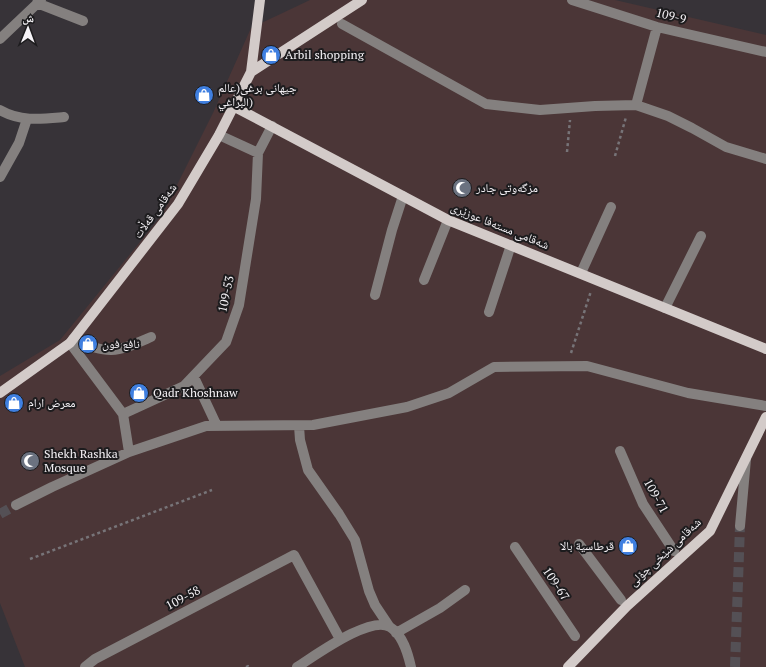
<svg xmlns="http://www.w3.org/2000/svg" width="766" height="667" viewBox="0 0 766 667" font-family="'PT Serif','Noto Naskh Arabic',serif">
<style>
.commercial{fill:#4b3637}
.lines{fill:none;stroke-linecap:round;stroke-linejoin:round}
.minor-tunnel{stroke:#545055;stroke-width:10;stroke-dasharray:10 5;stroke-linecap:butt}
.path{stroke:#777478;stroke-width:2.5;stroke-dasharray:3 3;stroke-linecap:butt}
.minor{stroke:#84807f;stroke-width:10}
.major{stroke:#d3cbc9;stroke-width:10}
.labels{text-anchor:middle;stroke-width:4;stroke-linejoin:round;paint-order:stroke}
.street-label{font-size:12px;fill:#f6f3f7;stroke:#1d1c1e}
.poi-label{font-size:12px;fill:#f6f3f7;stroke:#1d1c1e;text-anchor:start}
</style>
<rect width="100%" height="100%" fill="#373338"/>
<path class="commercial" d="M310,0h305l151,35v632h-741l-25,-64v-227l60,-36 102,-125 51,-102 38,-85z"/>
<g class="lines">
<path class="minor-tunnel" d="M0,514l16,-9
M735,667l5,-141"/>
<path class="path" d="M567,152l3,-32
M615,156l11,-39
M571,353l20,-62
M30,559l182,-69
M246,667l2,-1 2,1"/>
<path class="minor" d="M572,0l85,27 109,25
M37,3l46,18
M342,24l144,80 54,6 55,-4 41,-1 32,11 24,12 34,19 40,12
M0,39l41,-39
M636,105l21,-78
M0,110c21,12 42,9 64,7
M219,135l39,18
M0,177l19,-34 8,-24
M581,273l30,-66
M424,280l24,-60
M375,295l17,-65 11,-34
M665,308l36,-72
M489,312l22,-67
M73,339c37,17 43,13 78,-2
M70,343l53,71 6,38
M194,377l23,49
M123,414l61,-28 42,-44 13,-37 17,-106 2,-46 14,-27
M299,426l1,14 8,30 31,44 16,26 14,51 6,14 14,21
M620,451l23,53 31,47
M16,505l36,-18 77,-35 77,-26 107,-1 94,-18 42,-14 45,-26 93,-1 101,27 78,13
M740,526l6,-67
M579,544l42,56
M515,547l60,89
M396,633l44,-25 25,-18
M85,667l10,-8 199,-104 46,84
M297,667c18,-11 73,-52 93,-40 13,8 18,27 21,40"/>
<path class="major" d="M251,72l111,-72
M233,106l215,114 318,129
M0,393l70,-50 108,-139 41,-69 32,-63 9,-72
M568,667l59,-61 83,-75 56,-114"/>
</g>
<defs>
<g id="shop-disc" transform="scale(1)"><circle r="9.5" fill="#3f7fe0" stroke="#1d1c1e"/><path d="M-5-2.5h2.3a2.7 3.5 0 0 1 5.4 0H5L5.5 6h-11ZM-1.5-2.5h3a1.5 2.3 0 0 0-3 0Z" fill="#fff"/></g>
<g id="mosque-disc" transform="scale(1)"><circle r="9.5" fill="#6b7280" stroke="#1d1c1e"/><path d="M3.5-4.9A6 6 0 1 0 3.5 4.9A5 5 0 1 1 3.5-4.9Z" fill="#fff"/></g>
</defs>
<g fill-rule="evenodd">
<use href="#shop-disc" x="271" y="55"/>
<use href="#shop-disc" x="204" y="95"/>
<use href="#mosque-disc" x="462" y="188"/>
<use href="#shop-disc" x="88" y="344"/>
<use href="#shop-disc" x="139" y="393"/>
<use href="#shop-disc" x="14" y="403"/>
<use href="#mosque-disc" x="30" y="461"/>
<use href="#shop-disc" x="628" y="546"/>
</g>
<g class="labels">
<g class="street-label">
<text transform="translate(671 16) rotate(14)" y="4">109-9</text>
<text transform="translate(155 211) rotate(-54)" y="4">شەقامی قەڵات</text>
<text transform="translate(500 226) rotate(22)" y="4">شەقامی مستەفا عوزێری</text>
<text transform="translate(226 294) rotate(-78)" y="4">109-53</text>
<text transform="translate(656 496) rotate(61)" y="4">109-71</text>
<text transform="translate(665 552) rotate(-43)" y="4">شەقامی شێخی چۆلی</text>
<text transform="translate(556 584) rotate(56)" y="4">109-67</text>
<text transform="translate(183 598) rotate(-28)" y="4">109-58</text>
</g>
<g class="poi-label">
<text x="285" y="59">Arbil shopping</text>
<text x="218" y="92">جیهانی برغی(عالم<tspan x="218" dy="14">البراغي)</tspan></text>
<text x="476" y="192">مزگەوتی جادر</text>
<text x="102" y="348">نافع فون</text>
<text x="153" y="397">Qadr Khoshnaw</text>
<text x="28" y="407">معرض ارام</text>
<text x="44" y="458">Shekh Rashka<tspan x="44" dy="14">Mosque</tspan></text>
<text x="614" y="550" text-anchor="end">قرطاسية بالا</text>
</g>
</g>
<g transform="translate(28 28) rotate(1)" stroke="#1d1c1e" stroke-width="3" paint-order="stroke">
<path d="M0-3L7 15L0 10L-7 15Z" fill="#f6f3f7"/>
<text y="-6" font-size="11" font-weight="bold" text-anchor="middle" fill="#f6f3f7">ش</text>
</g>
</svg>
